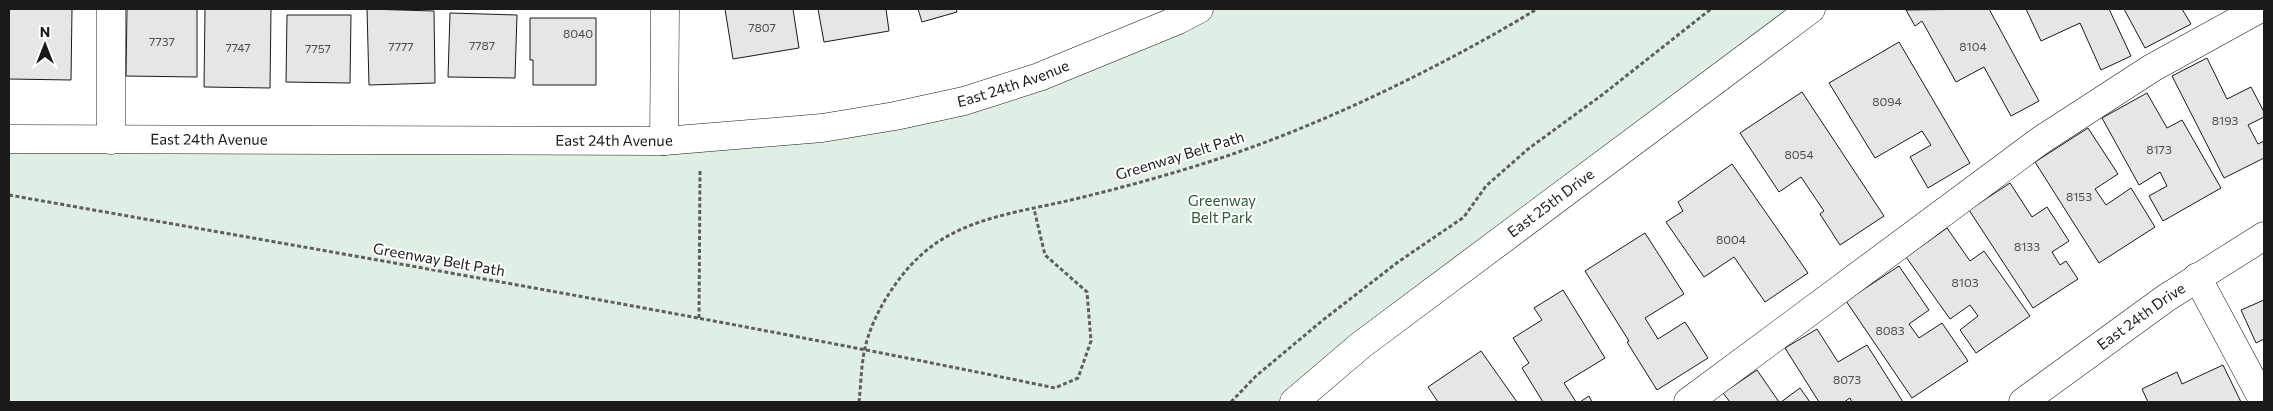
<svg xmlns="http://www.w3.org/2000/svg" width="2273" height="411" viewBox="0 0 2273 411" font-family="Commissioner,sans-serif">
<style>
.green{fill:#e0efe3;stroke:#6a6a6a}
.building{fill:#e6e6e6;stroke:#1a1a1a}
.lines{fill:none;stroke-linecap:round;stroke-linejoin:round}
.minor-casing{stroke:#1a1a1a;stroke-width:29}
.path{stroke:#5f5f5f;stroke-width:3;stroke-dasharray:4 2.5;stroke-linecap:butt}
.minor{stroke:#fff;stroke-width:28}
.labels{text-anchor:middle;stroke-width:4;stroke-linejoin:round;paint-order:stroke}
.number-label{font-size:12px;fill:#4d4d4d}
.street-label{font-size:15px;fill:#1a1a1a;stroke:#fff}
.park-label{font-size:15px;fill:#2b5a34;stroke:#fff}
</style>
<rect width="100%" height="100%" fill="#fff"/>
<path class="green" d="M1197,9h619l-514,393h-1293v-264l655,3 292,-38z"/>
<path class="building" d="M9,9h63l-1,71 -62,-1z
M127,9h70v68l-71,-1z
M205,9h66l-1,79 -66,-1z
M367,9l67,2 1,72 -66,2z
M725,9h68l6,39 -66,11z
M818,9h68l3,22 -65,11z
M918,9h38l1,3 -35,10z
M1989,9l50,92 -28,15 -27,-49 -28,15 -34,-61 -7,5 -9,-16z
M2026,9h83l22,47 -30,14 -21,-47 -39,18z
M2124,9h58l9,15 -46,24z
M450,13l67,2 -2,63 -67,-1z
M287,15h64l-1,68 -64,-1z
M530,18h66v67h-63v-25h-3z
M1899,42l71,121 -42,25 -18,-31 21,-12 -9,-14 -47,27 -46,-75z
M2207,58l20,41 24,-12 13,25v5l-16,8 10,19 6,-3v17l-40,20 -52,-102z
M1802,92l82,124 -44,29 -20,-31 4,-3 -23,-34 -22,15 -39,-59z
M2147,93l20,35 15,-8 39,68 -58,33 -14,-25 18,-10 -7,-14 -21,13 -37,-67z
M2088,128l30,46 -23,15 11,16 25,-17 24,39 -56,36 -64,-101z
M1732,164l76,109 -43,29 -31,-45 -30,20 -38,-55 17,-11 -5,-9z
M2010,183l22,34 15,-10 22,34 -17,11 8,13 6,-4 12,18 -45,29 -64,-98z
M1947,228l23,33 14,-10 46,65 -54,37 -16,-23 18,-14 -8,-11 -20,14 -44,-62z
M1645,233l39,61 -39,24 13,21 27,-17 23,36 -51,32 -30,-48 2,-1 -44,-70z
M1899,266l30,44 -20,14 10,14 23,-15 26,38 -56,37 -66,-97z
M1563,290l42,68 -41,25 12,19h-33l-21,-34 7,-5 -16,-25 29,-18 -8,-12z
M2264,300v39l-8,4 -15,-33z
M1817,329l21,33 29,-17 36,57h-51l-2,-4 -6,4h-25l-34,-54z
M1481,351l36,51h-79l-10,-15z
M2223,365l18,37h-93l-6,-13 35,-17 5,12z
M1757,370l22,32h-49l-7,-9z
M1800,388l10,14h-29z
M1589,396l3,6h-12z"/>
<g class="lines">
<g class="minor-casing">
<g id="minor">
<path d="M111,9v131"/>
<path id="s1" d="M9,139l655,2 158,-13 73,-12 69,-15 75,-24 139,-57 21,-11"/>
<path d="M664,141l1,-132"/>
<path d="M2197,277l67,125"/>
<path id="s2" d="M1294,402l67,-57 450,-336"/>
<path d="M1688,402l353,-262 111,-72 107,-59"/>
<path id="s3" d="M2023,402l143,-104 98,-62"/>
</g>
</g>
<path class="path" d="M9,195c349,62 699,121 1046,193l23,-10 13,-37 -4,-49 -42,-37 -11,-46
M699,318l1,-149
M859,402c2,-17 2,-37 6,-54 7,-32 31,-70 55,-92 42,-39 102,-44 155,-57 50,-12 100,-26 149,-42 104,-35 219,-91 313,-148
M1231,402l25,-26 67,-56 75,-58 66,-45 22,-31 42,-37 74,-54 109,-86"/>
<use href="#minor" class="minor"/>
</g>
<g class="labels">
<g class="number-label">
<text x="762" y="32">7807</text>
<text x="578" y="38">8040</text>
<text x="162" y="46">7737</text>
<text x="482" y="50">7787</text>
<text x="401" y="51">7777</text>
<text x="1973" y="51">8104</text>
<text x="238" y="52">7747</text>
<text x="318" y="53">7757</text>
<text x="1887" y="106">8094</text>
<text x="2225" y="125">8193</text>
<text x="2159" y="154">8173</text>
<text x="1799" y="159">8054</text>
<text x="2079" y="201">8153</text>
<text x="1731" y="244">8004</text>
<text x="2027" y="251">8133</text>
<text x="1965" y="287">8103</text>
<text x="1890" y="335">8083</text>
<text x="1847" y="384">8073</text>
</g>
<g class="street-label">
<text dy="5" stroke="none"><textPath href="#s1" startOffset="1010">East 24th Avenue</textPath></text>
<text dy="5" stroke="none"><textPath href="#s1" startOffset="200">East 24th Avenue</textPath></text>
<text dy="5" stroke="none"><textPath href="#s1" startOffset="605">East 24th Avenue</textPath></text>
<text transform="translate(1180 156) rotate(-17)" y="5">Greenway Belt Path</text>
<text dy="5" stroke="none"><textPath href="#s2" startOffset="325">East 25th Drive</textPath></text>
<text transform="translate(439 260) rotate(10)" y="5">Greenway Belt Path</text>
<text dy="5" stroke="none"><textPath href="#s3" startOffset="146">East 24th Drive</textPath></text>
</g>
<g class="park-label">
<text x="1222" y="206">Greenway<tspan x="1222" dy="17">Belt Park</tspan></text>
</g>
</g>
<rect width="2273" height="411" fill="none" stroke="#1a1a1a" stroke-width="20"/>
<g transform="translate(45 45)" stroke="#ffffff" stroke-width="4" paint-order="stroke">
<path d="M0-4L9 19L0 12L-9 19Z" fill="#1a1a1a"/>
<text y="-8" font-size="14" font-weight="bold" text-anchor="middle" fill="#1a1a1a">N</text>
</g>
</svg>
